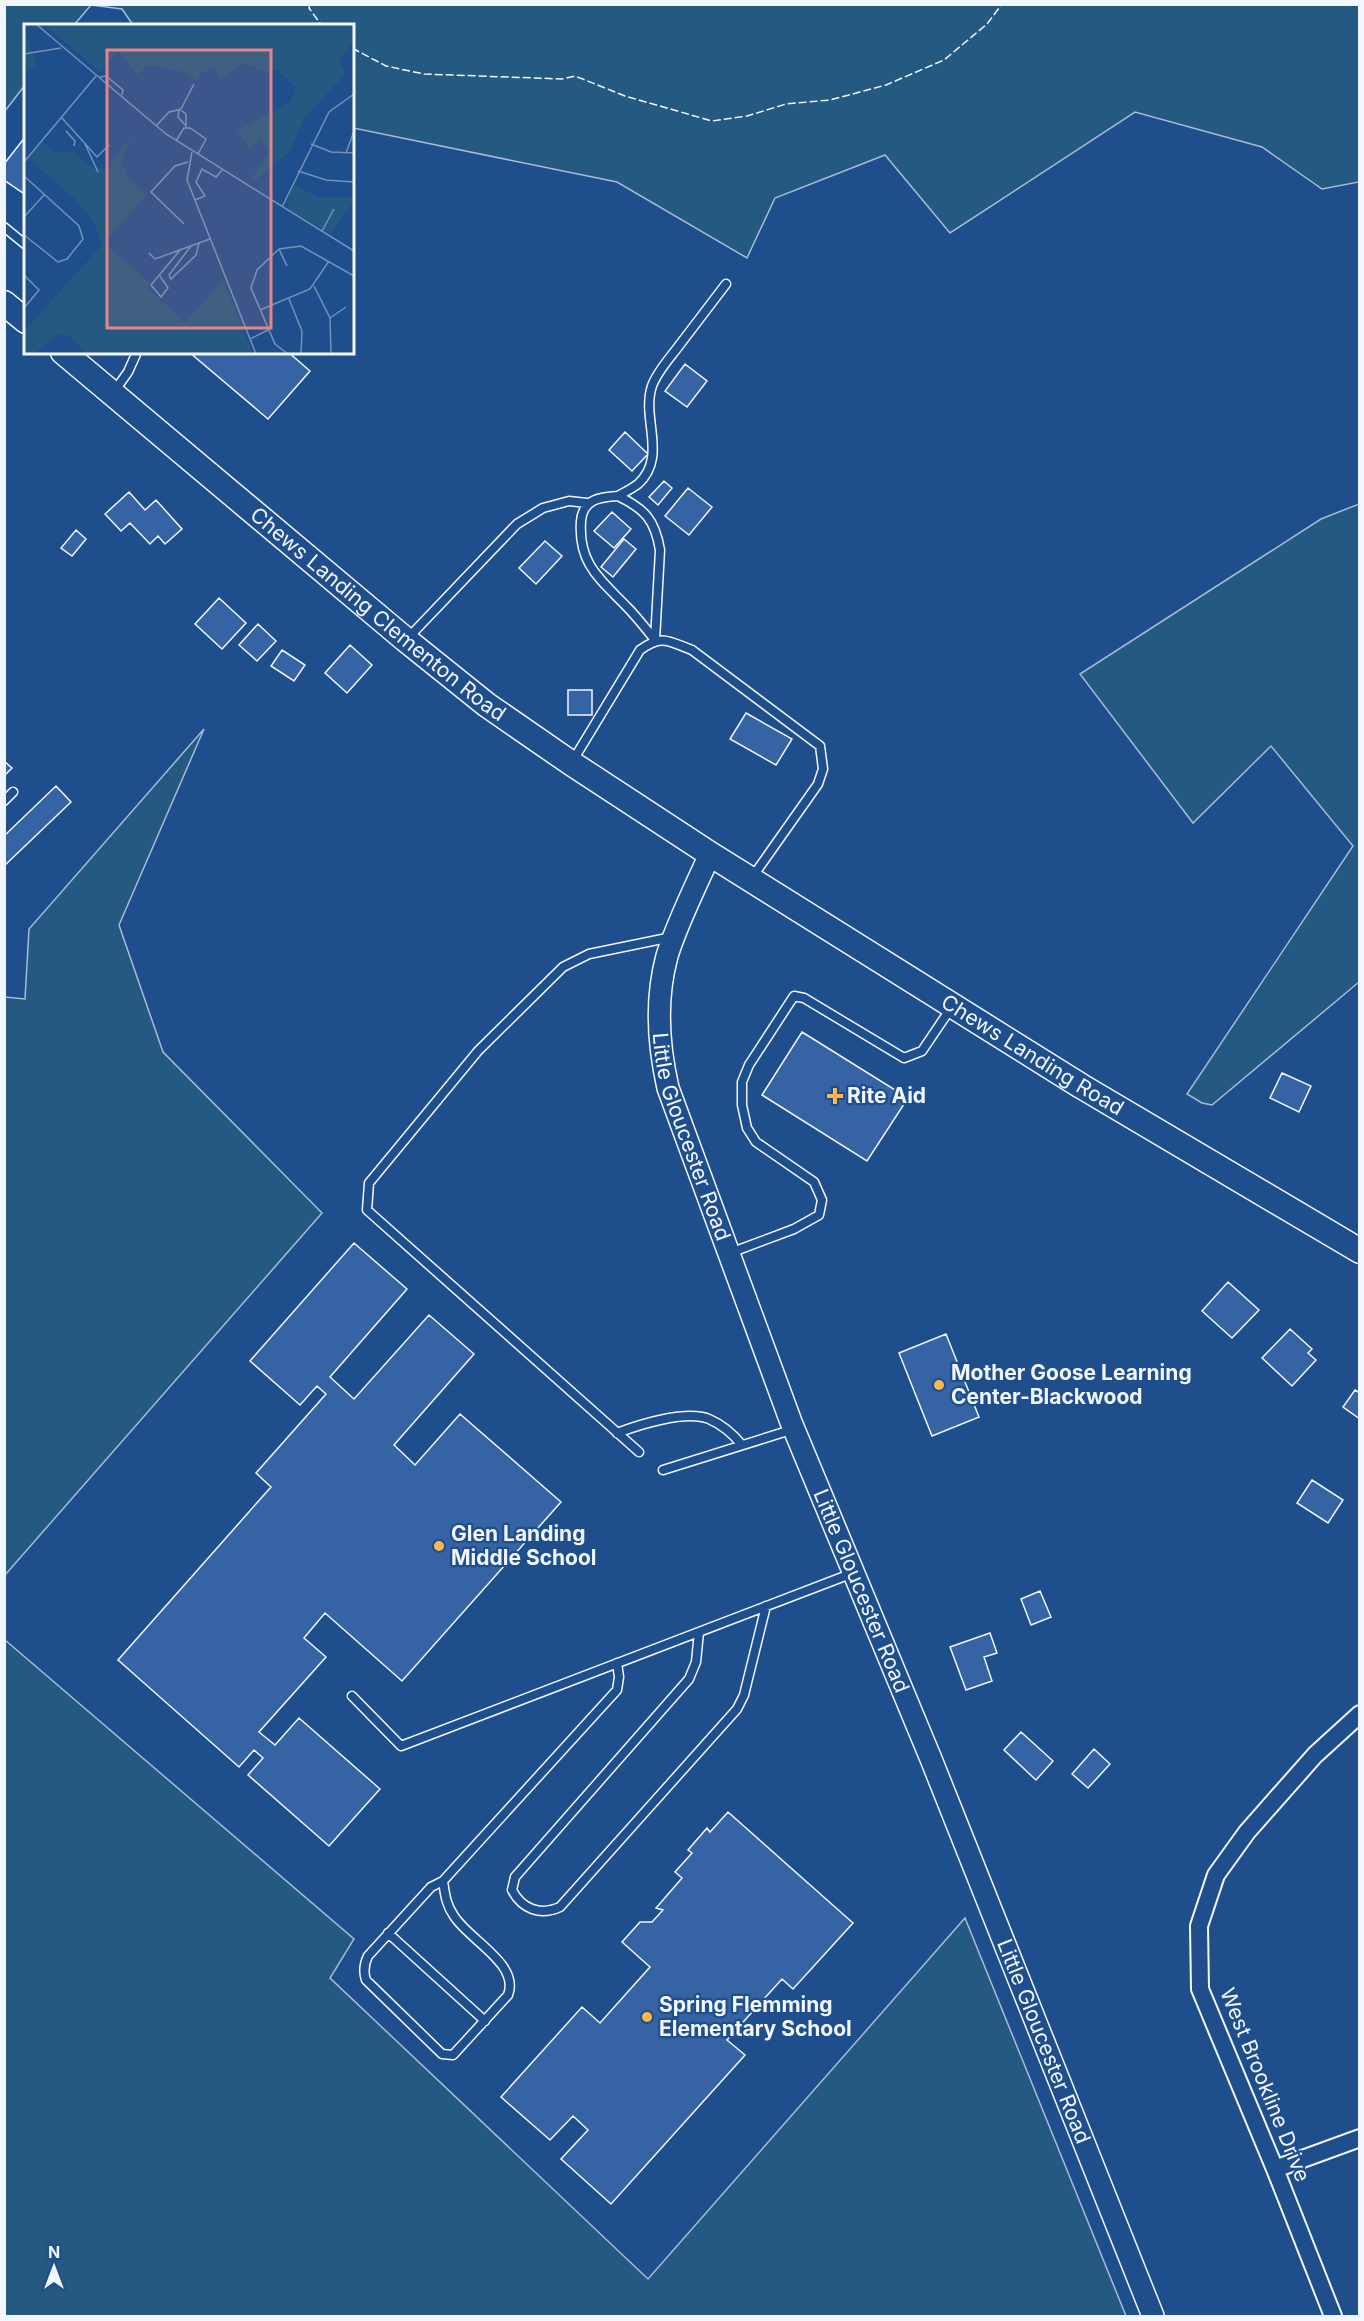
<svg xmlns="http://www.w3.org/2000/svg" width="1364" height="2321" viewBox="0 0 1364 2321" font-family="Inter,sans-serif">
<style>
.green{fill:#245a82;stroke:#a8bbd7;stroke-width:1.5}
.building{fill:#3563a3;stroke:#f2f6ff;stroke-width:1.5}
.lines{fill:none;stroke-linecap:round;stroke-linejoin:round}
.service-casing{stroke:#f2f6ff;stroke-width:11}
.minor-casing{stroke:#f2f6ff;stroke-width:20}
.tertiary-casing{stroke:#f2f6ff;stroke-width:24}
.secondary-casing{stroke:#f2f6ff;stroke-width:27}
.service{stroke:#1f4e8c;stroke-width:8}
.minor{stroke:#1f4e8c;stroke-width:16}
.tertiary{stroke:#1f4e8c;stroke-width:21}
.secondary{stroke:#1f4e8c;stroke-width:24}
.fence{stroke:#f2f6ff;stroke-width:1.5;stroke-dasharray:8 3;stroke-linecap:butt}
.poi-dot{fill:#ffb74d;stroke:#1f4e8c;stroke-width:2}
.labels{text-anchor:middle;stroke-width:4.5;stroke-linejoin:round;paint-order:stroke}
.street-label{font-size:21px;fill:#f2f6ff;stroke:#1f4e8c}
.poi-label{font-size:21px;font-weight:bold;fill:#f2f6ff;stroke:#1f4e8c;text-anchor:start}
.inset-road{fill:none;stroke:#7391ba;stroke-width:1.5}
.view{fill:#e38589;fill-opacity:0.15;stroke:#e38589;stroke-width:3}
.inset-edge{fill:none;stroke:#f2f6ff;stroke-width:3}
</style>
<rect width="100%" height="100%" fill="#1f4e8c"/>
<path class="green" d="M4,5h1355v177l-37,7 -60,-42 -127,-35 -185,121 -65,-78 -110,43 -28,60 -130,-76 -264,-54 -1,-102 -219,-1 -11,-16 -31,-4 -17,20 -48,1 -1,59 -20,26z
M1359,504v478l-147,123 -10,-2 -15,-9 166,-248 -82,-100 -78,77 -113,-149 241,-155z
M204,729l-85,196 44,127 159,161 -317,362v-578l20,2 4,-70z
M5,1640l349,299 -24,39 318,301 317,-361 161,398h-1121z"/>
<path class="building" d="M26,136v59l-22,-15v-16z
M189,352h99l22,19 -42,48z
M685,364l22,17 -20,26 -22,-16z
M625,432l23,22 -16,17 -23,-21z
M664,481l8,7 -14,17 -9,-8z
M688,488l24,19 -23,28 -24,-19z
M129,492l16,18 11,-10 26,29 -17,15 -7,-8 -8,8 -20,-21 -9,8 -16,-17z
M612,512l19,17 -17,19 -20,-17z
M76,530l10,9 -14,17 -11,-8z
M624,539l12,10 -23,28 -12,-10z
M545,541l17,15 -26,28 -17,-16z
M219,598l27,25 -24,26 -27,-25z
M258,624l18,17 -19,20 -18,-16z
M350,645l22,20 -25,28 -22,-20z
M282,650l23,15 -11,16 -23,-15z
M568,690h24v25h-24z
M746,713l46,26 -16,26 -46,-26z
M4,761l8,7 -8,8z
M56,786l15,16 -67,64v-30z
M802,1032l106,66 -41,63 -105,-66z
M1282,1073l29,13 -12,26 -29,-14z
M354,1243l53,46 -77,88 24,22 75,-84 45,39 -80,91 21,20 45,-51 101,88 -159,179 -77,-68 -21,25 22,19 -67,75 16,13 24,-27 81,71 -51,57 -81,-71 15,-17 -9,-8 -15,17 -121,-107 153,-173 -15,-14 70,-79 -9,-8 -17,19 -50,-44z
M1228,1282l31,28 -27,28 -30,-27z
M1290,1329l22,20 -4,4 8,7 -24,26 -30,-28z
M946,1334l33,83 -47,19 -33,-83z
M1355,1390l5,3v26l-17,-12z
M1312,1480l31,20 -15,23 -31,-20z
M1040,1591l11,26 -20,8 -10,-26z
M990,1633l7,20 -13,4 8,24 -26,9 -16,-43z
M1021,1732l32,29 -17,19 -32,-30z
M1094,1749l16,15 -22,24 -16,-14z
M728,1812l125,111 -60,66 -11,-10 -55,61 18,15 -134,149 -50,-45 27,-29 -15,-14 -23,24 -49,-43 81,-90 18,16 50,-56 -28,-25 18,-20h12l11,-12 -7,-2 26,-30 -7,-6 17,-19 -4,-3 19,-22 3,4z"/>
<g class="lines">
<g class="service-casing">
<path id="service" d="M4,227l22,18
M113,393l15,-21 9,-20
M618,496c27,13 37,24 42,54l-5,90c-9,-11 -18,-23 -28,-33 -27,-28 -49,-43 -46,-86 2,-22 19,-24 37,-25z
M618,496c7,-4 15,-8 20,-12 30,-27 3,-66 14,-98 5,-14 17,-27 26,-39 16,-21 32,-42 48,-63
M408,638l109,-114 26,-16 26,-7 18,2
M572,762l68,-112c22,-16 28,-9 52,0l128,96 3,23 -5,15 -67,95
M4,801l9,-9
M730,1253l64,-24 25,-14 3,-15 -8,-18 -58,-40 -9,-14 -5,-23v-23l7,-17 45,-69 10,2 100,60 18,-7 29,-43
M617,1433c24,-9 69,-23 92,-14 14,6 24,15 33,26
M639,1452l-272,-242 2,-27 109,-132 85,-84 26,-13 83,-17
M663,1470l131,-41
M699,1632l-3,30 -7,17 -174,198 -3,13c10,19 28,26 48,17l177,-198 7,-14 22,-89
M352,1696l49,50 452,-173
M443,1881c2,13 3,24 11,35 15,24 66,48 54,79l-55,60 -11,-1 -76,-74c-3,-9 -2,-16 2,-24l63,-69 12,-6 174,-191 2,-13 -2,-14
M388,1933l97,88"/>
</g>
<g class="minor-casing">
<path id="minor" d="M1275,2169l85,-31
M1333,2316l-58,-147 -75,-180 -1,-63 17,-51 31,-43 68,-77 45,-41"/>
</g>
<g class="tertiary-casing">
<g id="tertiary">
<path id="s1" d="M710,854c-14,32 -33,69 -43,102 -12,44 -9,88 1,132l123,334 140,337 222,557"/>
</g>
</g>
<g class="secondary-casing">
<g id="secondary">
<path d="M4,303l22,18"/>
<path id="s2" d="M63,352l343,288 81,65 84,58 139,91 371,232 279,165"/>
</g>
</g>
<use href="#service" class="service"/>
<use href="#minor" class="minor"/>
<use href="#tertiary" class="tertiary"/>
<use href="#secondary" class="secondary"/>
<path class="fence" d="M310,4l-1,4 13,18
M352,48l34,18 38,8 138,5 13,-3 50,20 87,25 35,-5 39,-12 44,-4 56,-15 58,-25 43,-36 15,-20"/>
</g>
<g class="poi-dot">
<path d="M832 1087h6v6h6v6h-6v6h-6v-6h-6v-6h6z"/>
<circle cx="939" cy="1385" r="6"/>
<circle cx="439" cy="1546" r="6"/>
<circle cx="647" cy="2017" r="6"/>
</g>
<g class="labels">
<g class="street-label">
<text dy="7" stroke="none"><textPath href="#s2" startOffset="410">Chews Landing Clementon Road</textPath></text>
<text dy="7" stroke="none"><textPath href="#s2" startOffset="1200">Chews Landing Road</textPath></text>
<text dy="7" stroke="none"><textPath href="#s1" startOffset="297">Little Gloucester Road</textPath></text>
<text dy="7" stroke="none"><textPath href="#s1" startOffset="783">Little Gloucester Road</textPath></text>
<text dy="7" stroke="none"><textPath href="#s1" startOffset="1269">Little Gloucester Road</textPath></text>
<text transform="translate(1265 2085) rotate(68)" y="7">West Brookline Drive</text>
</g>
<g class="poi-label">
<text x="847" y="1103">Rite Aid</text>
<text x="951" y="1380">Mother Goose Learning<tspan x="951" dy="24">Center-Blackwood</tspan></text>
<text x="451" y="1541">Glen Landing<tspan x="451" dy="24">Middle School</tspan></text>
<text x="659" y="2012">Spring Flemming<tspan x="659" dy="24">Elementary School</tspan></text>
</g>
</g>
<g transform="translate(24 24)">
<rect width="330" height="330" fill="#1f4e8c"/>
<path d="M20,0h310v16l-15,20 6,14 -41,45 -14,32 -37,31 -3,-1 19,-30 -9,-12 -10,10 -13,-18 53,-29 6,-15 -19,-17 -11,2 -23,-9 -22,15 -8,-10 -13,5 -3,8 -16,-10 -33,-6 -11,10 -19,-25 -18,22zM0,3l13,40 -13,3zM108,113l-11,24 6,15 19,19 -42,48 46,40 -3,4 38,36 38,-43 30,74h-165l-19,-18 -11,-2 -24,20h-10v-23l78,-86 -7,-21 -17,-22 -50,-44 15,-16 10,9 20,1 19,15 18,3 1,-9zM270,161l25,12h30l5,4 -23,33 -43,-26 -1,-7z" fill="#245a82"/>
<path class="inset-road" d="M12,0l130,110 188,117M0,30l37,-6M76,53l6,-1 17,14 -1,5M155,85l7,5v12l-8,-9zM157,85l13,-25M38,94l35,39 12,-12M132,102l13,-14 9,-2M42,107l9,10 -1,5M152,117l8,-13h6l16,11 -8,15M61,120l13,28M287,120l20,8 23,1M168,128l-5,28 69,174M322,129l8,-22M0,138l72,-86M274,147l28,9 28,2M0,152l55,50 4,13 -16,20 -9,3 -34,-27M171,176l10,-4 -9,-14 6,-13 14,8 6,-7M258,183l47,-95 25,-18M0,193l20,-22M160,200l-33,-32 24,-26 13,-4M298,207l12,-22M167,222l-22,29 2,4 25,-24 3,-12M255,225l8,17M125,229l6,6 55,-20M0,251l15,15 -15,18M136,252l8,12 -7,9 -10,-12 30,-36M290,262l16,32 1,36M265,275l13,32 -1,23M236,286l50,-21 19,-28M306,294l16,-11M226,315l18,-9M264,330l-13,-10 -24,-56 6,-18 22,-21 22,-3 53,30"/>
<path class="view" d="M83,26h164v278h-164z"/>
<rect width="330" height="330" class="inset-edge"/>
</g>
<rect width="1364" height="2321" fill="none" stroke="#f2f6ff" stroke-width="12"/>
<g transform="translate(54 2267)" stroke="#1f4e8c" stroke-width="4.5" paint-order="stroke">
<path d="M0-4.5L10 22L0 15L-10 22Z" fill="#f2f6ff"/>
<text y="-9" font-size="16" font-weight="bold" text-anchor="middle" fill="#f2f6ff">N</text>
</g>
</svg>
